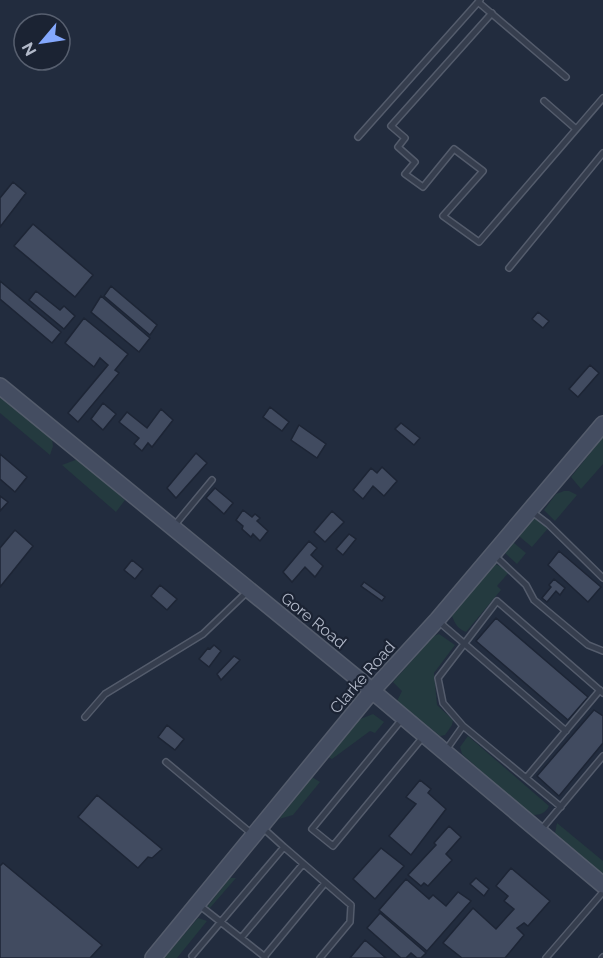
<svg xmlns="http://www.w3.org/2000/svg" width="603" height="958" viewBox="0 0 603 958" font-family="Raleway,sans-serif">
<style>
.green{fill:#243a3f}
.building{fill:#414b60;stroke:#1d2535;stroke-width:1.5}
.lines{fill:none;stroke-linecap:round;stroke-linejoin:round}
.service-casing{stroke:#545c6c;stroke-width:8}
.secondary-casing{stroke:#545c6c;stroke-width:18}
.service{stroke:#363e4e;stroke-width:5}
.secondary{stroke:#444d61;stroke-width:15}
.labels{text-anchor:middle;stroke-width:4.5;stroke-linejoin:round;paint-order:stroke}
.street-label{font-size:16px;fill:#b2b9c9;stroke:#1b2333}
</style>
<rect width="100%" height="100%" fill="#222c3e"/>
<path class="green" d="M0,396l52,43 1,7 -3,9 -50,-42z
M603,437v27l-22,25 -10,-12z
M78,459l47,41 -9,12 -54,-47z
M564,491h5l8,4 -22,26 -11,-11 12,-16z
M534,519h5l10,8 -17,20 -12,-10 -1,-3z
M511,543h3l12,10 -9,11 -12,-11z
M495,564l15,7 -13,15 4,4 -35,42c-8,-3 -11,-8 -14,-16z
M439,634l16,11 -21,28 3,32 16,15 -1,5 -7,10 -5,1 -43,-35 5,-10 -9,-9 41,-46z
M373,714l11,8 -9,11 -5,-2 -38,28 -4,-2 30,-37z
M468,736l81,70c-4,8 -9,9 -19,9l-68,-61 -2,-7z
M312,777l8,5 -27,33 -14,4z
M557,823l46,38v13l-48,-41z
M230,878h6l-27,31 -2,-2z
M198,918l9,3 -30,37h-13z"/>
<path class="building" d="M13,182l13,11 -26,34v-29z
M33,224l60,51 -18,22 -61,-51z
M0,281l61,51 -9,11 -52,-44z
M111,286l46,39 -7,10 -46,-39z
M36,291l24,19 4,-4 11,10 -11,13 -35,-29z
M101,296l49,42 -11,14 -48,-40z
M538,312l11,9 -6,7 -11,-9z
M84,318l44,36 -13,16 4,3 -41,49 -10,-9 40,-48 -8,-7 -6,9 -29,-24z
M590,365l9,8 -21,24 -9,-8z
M103,403l13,11 -13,16 -12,-11z
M270,407l19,15 -7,9 -19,-14z
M161,409l12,11 -21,27 -4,-4 -6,8 -8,-7 5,-6 -20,-16 8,-10 20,16z
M401,423l19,15 -6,7 -19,-16z
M299,425l27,19 -9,14 -26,-18z
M196,453l11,10 -31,35 -9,-10z
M0,454l27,23 -12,15 -15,-13z
M382,467l15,14 -13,15 -11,-10 -10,13 -10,-9 18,-22 6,5z
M215,488l18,15 -9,11 -18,-16z
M0,496l8,6 -8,9z
M243,510l9,7 3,-3 5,4 -3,3 11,10 -8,10 -7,-7 -2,3 -9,-8 1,-3 -7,-6z
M332,511l12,11 -19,20 -11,-10z
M15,530l18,16 -33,41v-39z
M349,534l7,5 -13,16 -7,-6z
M309,541l8,7 -6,7 12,11 -8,11 -10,-10 -13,15 -9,-10z
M559,551l42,36 -13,15 -40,-37z
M132,560l11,9 -8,10 -11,-9z
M554,579l11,9 -5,7 -4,-4 -9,11 -5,-4 9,-11 -2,-2z
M364,582l21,15 -3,4 -21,-15z
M160,585l17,14 -10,11 -16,-14z
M496,618l92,79 -20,23 -92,-79z
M214,645l7,6 -12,16 -10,-8 9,-11 2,1z
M234,656l6,4 -19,20 -4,-6z
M594,710l9,6v27l-44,53 -22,-20z
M167,725l17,14 -9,11 -17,-13z
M420,780l11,9 -3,4 18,16 -35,46 -22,-19 27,-32 -10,-7z
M97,795l65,54 -10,9 -4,-1 -10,11 -60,-51z
M449,826l12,11 -15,17 6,6 -24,26 -4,-3 -3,3 -13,-11 28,-30 -2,-2z
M381,848l23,18 -29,33 -22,-20z
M3,863l99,82 -12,13h-90v-92z
M511,868l39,33 -22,25 -4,-3 -7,5 7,7 -19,23h-43l-19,-15 30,-35 23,21 18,-20 -10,-8 4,-5 -12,-10z
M476,878l13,11 -5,7 -14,-12z
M406,879l23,20 4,-4 13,11 12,-14 13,9 -44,50 -48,-41z
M380,913l46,40 -5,5h-4l-6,-5 -5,5h-5l-34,-30z
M365,940l21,18h-36z"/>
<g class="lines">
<g class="service-casing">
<path id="service" d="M478,2l88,75
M492,13l-101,113 14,12 -7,9 17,15 -10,12 18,13 31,-38 29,22 -40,45 36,26 124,-144
M544,101l32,28
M358,137l122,-137
M509,268l94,-115
M531,511l17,13 55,54
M174,526l38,-46
M494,555l32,30 8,15 54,45 15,6
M438,621l128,110
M85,717l20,-23 98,-60 45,-43
M403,718l-91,111 21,17 90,-109
M446,750l17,-24
M166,762l86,72
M526,778l74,-88
M561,807l-98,-81 -20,-23 -5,-25 59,-77 106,92
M263,828l21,19
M541,830l62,-74
M199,905l66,52
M241,938l62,-74
M192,956l92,-109 67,58 -1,17 -30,36
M264,957l61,-74
M546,958l57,-66
M602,958l1,-1"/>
</g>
<g class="secondary-casing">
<path id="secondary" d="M0,386l358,293 245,206
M153,958l219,-267 65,-71 166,-196"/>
</g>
<use href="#service" class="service"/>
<use href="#secondary" class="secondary"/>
</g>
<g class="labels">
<g class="street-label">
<text transform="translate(314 620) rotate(39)" y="6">Gore Road</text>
<text transform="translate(362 677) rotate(-49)" y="6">Clarke Road</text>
</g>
</g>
<g transform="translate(42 42) rotate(241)"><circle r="28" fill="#1b2333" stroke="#575f6f" stroke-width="1.5"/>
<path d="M0-4.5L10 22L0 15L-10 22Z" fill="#84a8fd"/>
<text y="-9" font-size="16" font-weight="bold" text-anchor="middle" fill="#b2b9c9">N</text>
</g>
</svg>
